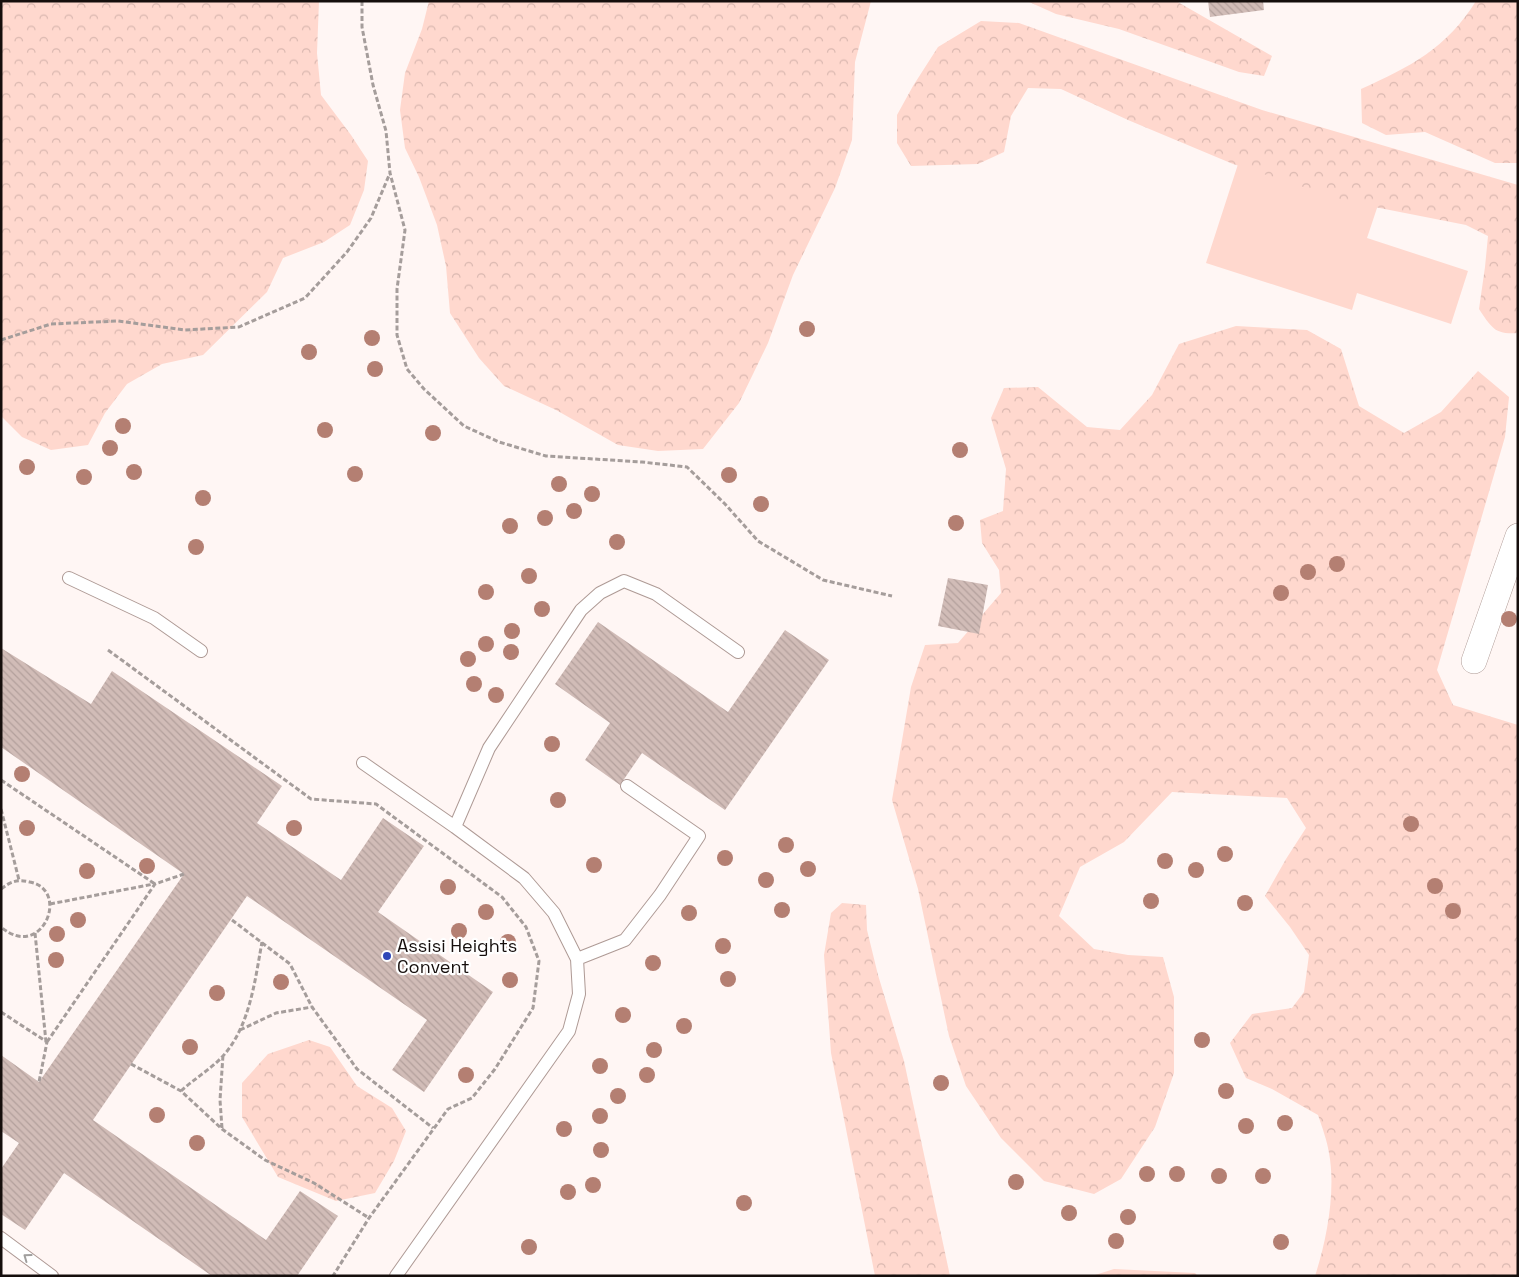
<svg xmlns="http://www.w3.org/2000/svg" width="1519" height="1277" viewBox="0 0 1519 1277" font-family="'Space Grotesk',sans-serif">
<style>
.green{fill:#ffd8ce}
.forest{fill:url(#forest-crowns)}
.building{fill:url(#building-back-hatch)}
.lines{fill:none;stroke-linecap:round;stroke-linejoin:round}
.service-casing{stroke:#ae9a95;stroke-width:14}
.minor-casing{stroke:#ae9a95;stroke-width:26}
.path{stroke:#a59d9b;stroke-width:3;stroke-dasharray:5 2.5;stroke-linecap:butt}
.service{stroke:#fff;stroke-width:12}
.minor{stroke:#fff;stroke-width:25}
.tree{fill:#b47f72}
.oneway{stroke:#a19f9e}
.poi-dot{fill:#2f47b8;stroke:#fff;stroke-width:2}
.labels{text-anchor:middle;stroke-width:4.5;stroke-linejoin:round;paint-order:stroke}
.poi-label{font-size:18px;fill:#150e0c;stroke:#fff;text-anchor:start}
</style>
<defs>
<pattern id="forest-crowns" width="20" height="18" patternUnits="userSpaceOnUse" patternTransform="scale(1.25)"><rect width="20" height="18" fill="#ffd8ce"/><path d="M2 6a3 3 0 1 1 6 0M12 15a3 3 0 1 1 6 0" fill="none" stroke="#dab8b0"/></pattern>
<pattern id="building-back-hatch" width="6" height="6" patternUnits="userSpaceOnUse" patternTransform="scale(1.25)"><rect width="6" height="6" fill="#d1bcb7"/><path d="M-1 5l2 2M0 0l6 6M5-1l2 2" fill="none" stroke="#b3a09c"/></pattern>
</defs>
<rect width="100%" height="100%" fill="#fff6f4"/>
<path class="green" d="M1241,155l139,44 -13,39 101,33 -17,53 -94,-31 -5,17 -146,-47z"/>
<path class="forest" d="M1,1h318l-2,52 4,42 30,40 17,26 -4,29 -14,35 -26,17 -41,16 -16,34 -64,63 -41,9 -35,20 -22,29 -17,32 -37,5 -29,-13 -21,-21z
M429,1h442l-16,61 -3,78 -17,48 -42,87 -25,68 -29,60 -36,46 -45,2 -40,-6 -62,-35 -52,-24 -25,-28 -29,-45 -4,-47 -9,-41 -18,-48 -14,-29 -5,-38 5,-37 17,-44z
M1027,1h149l96,55 -8,20 -25,-4 -120,-43 -63,-15z
M1476,1h42v162h-23l-70,-31 -39,3 -24,-12 -1,-34c49,-22 86,-41 115,-88z
M981,21l38,2 243,87 256,75v148c-23,2 -27,-6 -39,-24l6,-42 3,-31 -22,-11 -117,-23 -116,-38 -105,-44 -67,-31 -33,-1 -17,28 -7,36 -26,12 -67,2 -14,-23v-28l16,-29 25,-39z
M1236,326l71,4 34,19 18,57 45,27 37,-21 37,-41 31,26 -4,40 -68,233 16,35 65,20v551h-203c12,-36 21,-86 14,-123 -2,-13 -7,-26 -11,-38l-46,-26 -26,-11 -16,-35 22,-29 40,-6 12,-16 5,-37 -19,-28 -25,-31 21,-37 20,-31 -19,-30 -115,-6 -48,50 -44,25 -21,49 35,33 34,6 35,2 11,40v76l-19,54 -34,52 -27,15 -50,-13 -43,-43 -35,-52 -17,-50 -31,-147 -26,-89 19,-113 14,-42 33,-2 43,-50 -2,-23 -17,-27 -2,-23 23,-9 3,-42 -15,-51 13,-30 34,-1 49,40 33,3 32,-35 27,-51z
M842,903l24,2 1,25 11,45 26,86 46,215h-75l-44,-223 -7,-98 7,-42z
M309,1040l21,7 27,39 35,22 14,23 -12,30 -19,32 -39,8 -58,-24 -36,-60v-34l26,-29z
M1114,1269l81,4 3,3h-106z"/>
<path class="building" d="M1208,1h55l1,9 -54,7z
M948,578l40,7 -9,49 -41,-8z
M598,622l130,90 57,-82 44,30 -104,150 -83,-57 -22,32 -35,-25 25,-37 -55,-39z
M1,648l90,56 21,-33 170,115 -25,37 84,57 42,-62 41,28 -46,66 115,80 -69,100 -32,-22 35,-50 -180,-124 -154,224 173,120 34,-49 38,25 -41,60h-85l-148,-103 -39,57 -24,-16v-45l18,-26 -18,-12v-76l38,27 145,-208 -183,-127z"/>
<g class="lines">
<g class="service-casing">
<path id="service" d="M69,578l85,40 47,33
M363,763l92,64 34,-79 92,-138 19,-17 24,-12 32,13 82,58
M577,959l48,-19 35,-45 39,-59 -72,-50
M1,1238l51,38
M396,1276l173,-245 10,-37 -2,-35 -23,-46 -30,-35 -69,-51"/>
</g>
<g class="minor-casing">
<path id="minor" d="M1474,661l44,-125"/>
</g>
<path class="path" d="M362,1v26l11,58 13,46 4,42 15,57 -8,59v46l10,34 17,20 40,37 35,16 47,14 96,6 45,5 38,37 33,37 65,39 69,16
M1,340l50,-16 67,-3 67,9 54,-3 66,-29 42,-46 24,-34 19,-45
M108,650l203,149 65,5 126,93 24,30 13,34 -6,47 -38,61 -23,29 -24,11 -79,109 -36,58
M1,780l154,104
M1,809l18,71
M1,889c10,-8 17,-10 29,-7 41,8 12,80 -29,45
M50,904l104,-20
M232,920l58,44 22,43 45,62 76,59
M35,933l11,109
M1,1012l46,30 -8,40
M240,1030l36,-17 36,-6
M47,1042l108,-158 29,-10
M131,1064l50,27 41,38 43,31 49,23 55,35
M181,1091c13,-12 30,-22 42,-35 27,-30 32,-76 39,-114
M222,1128l-2,-28 3,-45"/>
<use href="#service" class="service"/>
<use href="#minor" class="minor"/>
</g>
<g class="tree">
<circle cx="807" cy="329" r="8"/>
<circle cx="372" cy="338" r="8"/>
<circle cx="309" cy="352" r="8"/>
<circle cx="375" cy="369" r="8"/>
<circle cx="123" cy="426" r="8"/>
<circle cx="325" cy="430" r="8"/>
<circle cx="433" cy="433" r="8"/>
<circle cx="110" cy="448" r="8"/>
<circle cx="960" cy="450" r="8"/>
<circle cx="27" cy="467" r="8"/>
<circle cx="134" cy="472" r="8"/>
<circle cx="355" cy="474" r="8"/>
<circle cx="729" cy="475" r="8"/>
<circle cx="84" cy="477" r="8"/>
<circle cx="559" cy="484" r="8"/>
<circle cx="592" cy="494" r="8"/>
<circle cx="203" cy="498" r="8"/>
<circle cx="761" cy="504" r="8"/>
<circle cx="574" cy="511" r="8"/>
<circle cx="545" cy="518" r="8"/>
<circle cx="956" cy="523" r="8"/>
<circle cx="510" cy="526" r="8"/>
<circle cx="617" cy="542" r="8"/>
<circle cx="196" cy="547" r="8"/>
<circle cx="1337" cy="564" r="8"/>
<circle cx="1308" cy="572" r="8"/>
<circle cx="529" cy="576" r="8"/>
<circle cx="486" cy="592" r="8"/>
<circle cx="1281" cy="593" r="8"/>
<circle cx="542" cy="609" r="8"/>
<circle cx="1509" cy="619" r="8"/>
<circle cx="512" cy="631" r="8"/>
<circle cx="486" cy="644" r="8"/>
<circle cx="511" cy="652" r="8"/>
<circle cx="468" cy="659" r="8"/>
<circle cx="474" cy="684" r="8"/>
<circle cx="496" cy="695" r="8"/>
<circle cx="552" cy="744" r="8"/>
<circle cx="22" cy="774" r="8"/>
<circle cx="558" cy="800" r="8"/>
<circle cx="1411" cy="824" r="8"/>
<circle cx="27" cy="828" r="8"/>
<circle cx="294" cy="828" r="8"/>
<circle cx="786" cy="845" r="8"/>
<circle cx="1225" cy="854" r="8"/>
<circle cx="725" cy="858" r="8"/>
<circle cx="1165" cy="861" r="8"/>
<circle cx="594" cy="865" r="8"/>
<circle cx="147" cy="866" r="8"/>
<circle cx="808" cy="869" r="8"/>
<circle cx="1196" cy="870" r="8"/>
<circle cx="87" cy="871" r="8"/>
<circle cx="766" cy="880" r="8"/>
<circle cx="1435" cy="886" r="8"/>
<circle cx="448" cy="887" r="8"/>
<circle cx="1151" cy="901" r="8"/>
<circle cx="1245" cy="903" r="8"/>
<circle cx="782" cy="910" r="8"/>
<circle cx="1453" cy="911" r="8"/>
<circle cx="486" cy="912" r="8"/>
<circle cx="689" cy="913" r="8"/>
<circle cx="78" cy="920" r="8"/>
<circle cx="459" cy="931" r="8"/>
<circle cx="57" cy="934" r="8"/>
<circle cx="508" cy="942" r="8"/>
<circle cx="723" cy="946" r="8"/>
<circle cx="56" cy="960" r="8"/>
<circle cx="653" cy="963" r="8"/>
<circle cx="728" cy="979" r="8"/>
<circle cx="510" cy="980" r="8"/>
<circle cx="281" cy="982" r="8"/>
<circle cx="217" cy="993" r="8"/>
<circle cx="623" cy="1015" r="8"/>
<circle cx="684" cy="1026" r="8"/>
<circle cx="1202" cy="1040" r="8"/>
<circle cx="190" cy="1047" r="8"/>
<circle cx="654" cy="1050" r="8"/>
<circle cx="600" cy="1066" r="8"/>
<circle cx="466" cy="1075" r="8"/>
<circle cx="647" cy="1075" r="8"/>
<circle cx="941" cy="1083" r="8"/>
<circle cx="1226" cy="1091" r="8"/>
<circle cx="618" cy="1096" r="8"/>
<circle cx="157" cy="1115" r="8"/>
<circle cx="600" cy="1116" r="8"/>
<circle cx="1285" cy="1123" r="8"/>
<circle cx="1246" cy="1126" r="8"/>
<circle cx="564" cy="1129" r="8"/>
<circle cx="197" cy="1143" r="8"/>
<circle cx="601" cy="1150" r="8"/>
<circle cx="1147" cy="1174" r="8"/>
<circle cx="1177" cy="1174" r="8"/>
<circle cx="1219" cy="1176" r="8"/>
<circle cx="1263" cy="1176" r="8"/>
<circle cx="1016" cy="1182" r="8"/>
<circle cx="593" cy="1185" r="8"/>
<circle cx="568" cy="1192" r="8"/>
<circle cx="744" cy="1203" r="8"/>
<circle cx="1069" cy="1213" r="8"/>
<circle cx="1128" cy="1217" r="8"/>
<circle cx="1116" cy="1241" r="8"/>
<circle cx="1281" cy="1242" r="8"/>
<circle cx="529" cy="1247" r="8"/>
</g>
<defs><path id="oneway-chevron" d="M-2-3.5L2.5 0L-2 3.5" fill="none" stroke-width="1.6" stroke-linecap="round" stroke-linejoin="round" transform="scale(1.25)"/></defs>
<use class="oneway" href="#oneway-chevron" transform="translate(27 1257) rotate(-144)"/>
<circle class="poi-dot" cx="387" cy="956" r="5"/>
<g class="labels">
<g class="poi-label">
<text x="397" y="952">Assisi Heights<tspan x="397" dy="21">Convent</tspan></text>
</g>
</g>
<rect width="1519" height="1277" fill="none" stroke="#150e0c" stroke-width="5"/>
</svg>
